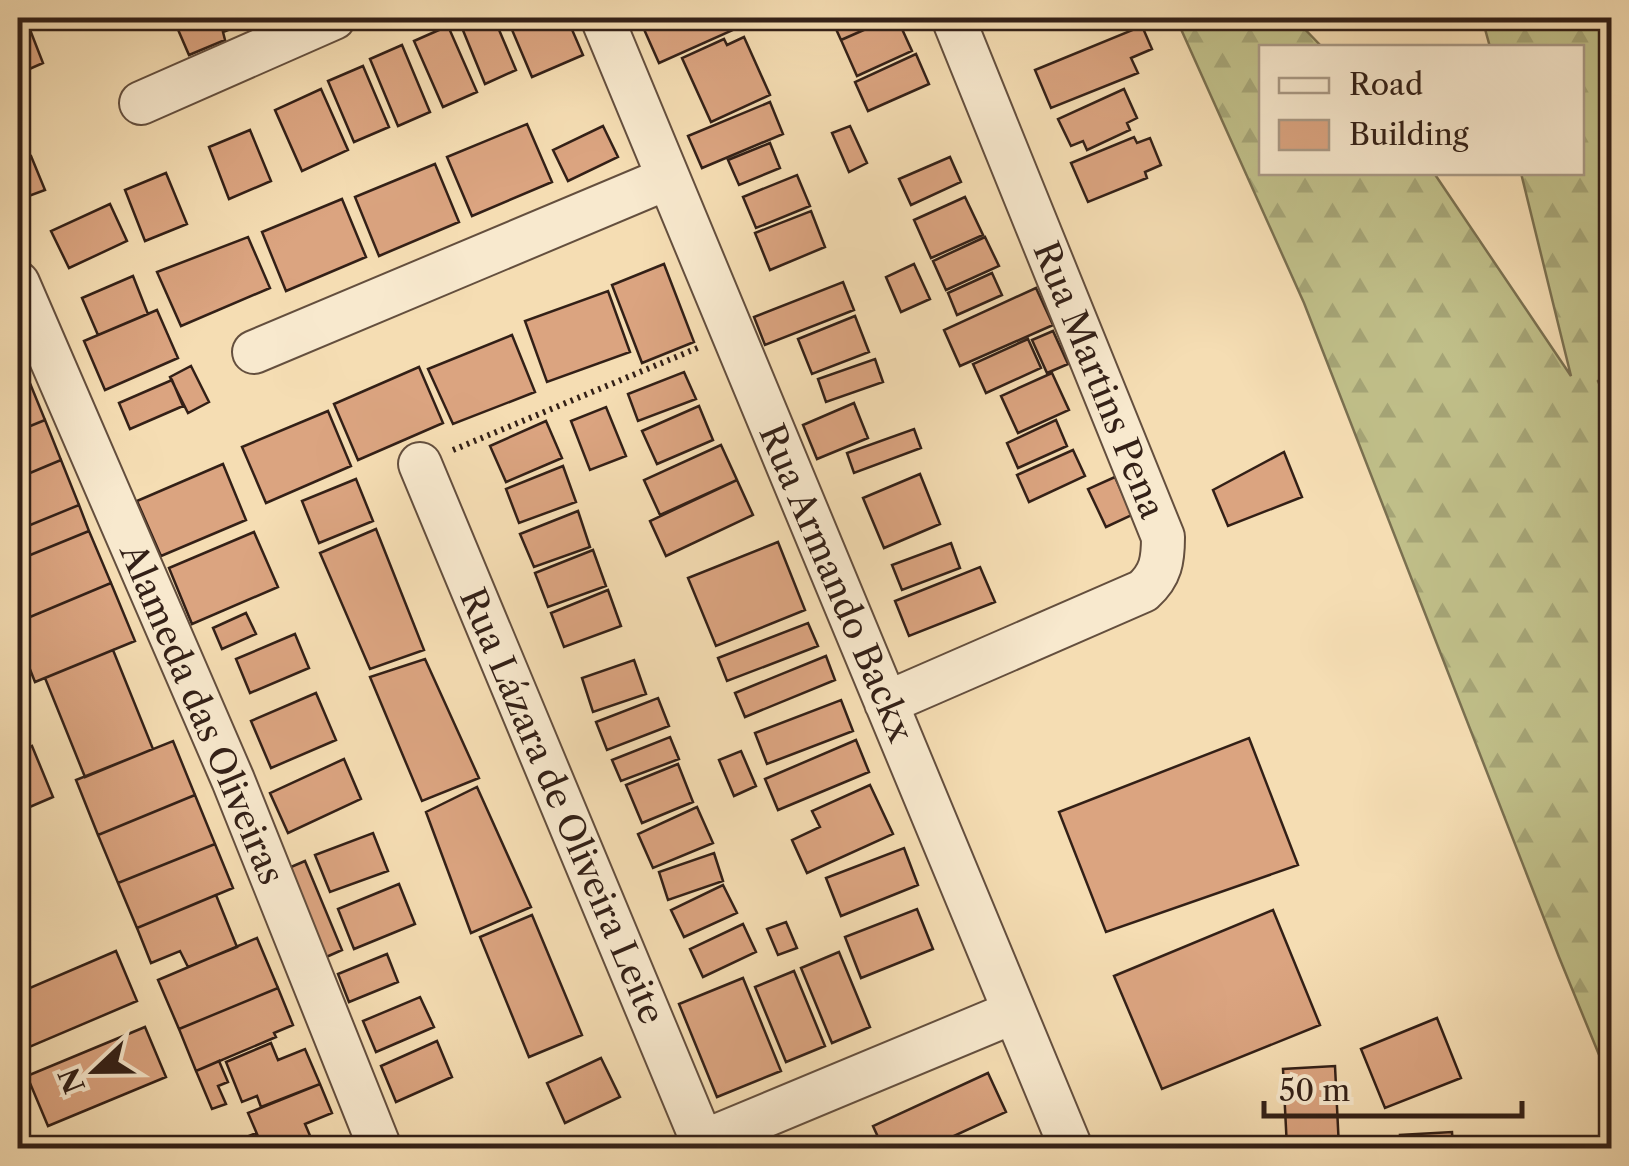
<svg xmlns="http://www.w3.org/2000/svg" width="1629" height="1166" viewBox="0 0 1629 1166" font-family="'Libre Caslon Text',serif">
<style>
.forest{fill:url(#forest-firs);stroke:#7a7050;stroke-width:2.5}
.building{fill:#dba480;stroke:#332017;stroke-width:2.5}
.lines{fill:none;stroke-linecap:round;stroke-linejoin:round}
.minor-casing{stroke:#644f3e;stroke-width:46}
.path{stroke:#332017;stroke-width:6;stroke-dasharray:2.5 5;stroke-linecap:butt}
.minor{stroke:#f8e9ce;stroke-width:42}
.labels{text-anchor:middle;stroke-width:8;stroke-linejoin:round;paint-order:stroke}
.street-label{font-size:35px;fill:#332017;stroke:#f8e9ce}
</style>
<defs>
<pattern id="forest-firs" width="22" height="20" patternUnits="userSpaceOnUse" patternTransform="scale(2.5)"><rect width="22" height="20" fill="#c0bf89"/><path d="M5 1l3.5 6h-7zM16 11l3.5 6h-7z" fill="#a5a476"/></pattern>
</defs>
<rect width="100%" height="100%" fill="#f5ddb3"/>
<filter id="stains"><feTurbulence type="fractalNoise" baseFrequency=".002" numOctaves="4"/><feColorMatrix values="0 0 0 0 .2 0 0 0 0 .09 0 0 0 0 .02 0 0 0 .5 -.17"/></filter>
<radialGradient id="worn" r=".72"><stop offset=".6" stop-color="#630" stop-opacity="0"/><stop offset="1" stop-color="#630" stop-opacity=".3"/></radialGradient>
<path class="forest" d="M1176,18h118l28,29 -60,1v124l172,1 137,203 -50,-203 61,-1v-124l-92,-1 -8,-29h129l1,350 -14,13 14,32 -1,671 -52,-127 -255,-654z"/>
<path class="building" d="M173,18h86l-36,14 2,8 -36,15z
M474,18h20l22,52 -31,14 -25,-61z
M507,18h60l16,37 -51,22z
M639,18h88l6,12 -74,33z
M831,18h60l-50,22z
M891,18h6l15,33 -55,25 -16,-36z
M27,22l16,41 -25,11v-48z
M448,26l29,66 -34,15 -29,-66z
M1142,26l10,23 -21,9 7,15 -87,35 -16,-38z
M744,37l26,58 -59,27 -29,-64 42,-19 3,6z
M402,45l28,67 -32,14 -28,-67z
M916,54l13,30 -61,27 -13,-29z
M363,66l26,61 -35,15 -26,-61z
M321,89l27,61 -46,21 -27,-61z
M1124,89l13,29 -10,5 3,7 -43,20 -4,-9 -12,5 -13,-27z
M770,102l13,32 -81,34 -14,-32z
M527,124l25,58 -80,34 -25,-59z
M603,126l15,31 -50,24 -15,-31z
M850,126l17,37 -18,9 -17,-39z
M250,130l21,51 -42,18 -20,-52z
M1134,137l3,6 13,-5 11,27 -16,7 2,6 -59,24 -17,-39z
M770,143l10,25 -41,17 -11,-25z
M31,156l14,34 -27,10v-39z
M950,157l11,25 -50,23 -12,-26z
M435,164l24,58 -80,34 -24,-59z
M166,173l21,51 -42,17 -20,-51z
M797,175l13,31 -54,22 -13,-31z
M965,197l18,38 -52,23 -17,-38z
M342,199l24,58 -80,34 -24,-59z
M110,204l17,37 -58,27 -18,-37z
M811,211l14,36 -55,23 -15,-37z
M248,237l22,51 -89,38 -24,-54z
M985,237l14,29 -53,24 -13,-29z
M664,264l30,78 -52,21 -30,-78z
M914,264l16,35 -29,13 -15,-35z
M992,273l10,22 -45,20 -9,-22z
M133,276l15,38 -50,21 -16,-37z
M843,282l11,28 -89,35 -11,-28z
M1036,288l17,37 -93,41 -16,-36z
M608,291l22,61 -83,30 -22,-61z
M157,310l21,48 -73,32 -21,-49z
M855,316l14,36 -57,22 -14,-35z
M1053,331l15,33 -21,9 -15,-33z
M512,335l23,57 -82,32 -25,-55z
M1028,339l13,29 -55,25 -13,-29z
M875,359l8,23 -57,20 -8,-23z
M191,366l18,36 -21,11 -18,-36z
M419,367l24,56 -85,37 -24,-56z
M684,372l12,27 -58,22 -10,-27z
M1052,373l17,37 -51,23 -17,-37z
M27,376l18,44 -27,11v-51z
M172,380l11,26 -53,23 -11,-26z
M854,403l14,35 -51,21 -14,-34z
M699,406l14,34 -56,24 -15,-33z
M606,407l20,49 -36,14 -19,-49z
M328,411l23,55 -85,37 -24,-56z
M45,420l16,40 -43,18v-47z
M1056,420l11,26 -49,22 -11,-25z
M546,421l16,37 -56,24 -16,-36z
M914,429l7,19 -67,25 -7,-20z
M721,445l16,35 -77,35 -16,-35z
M1073,450l12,26 -56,26 -12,-27z
M1284,452l18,45 -74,29 -15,-36z
M61,460l18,45 -61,25v-52z
M223,464l23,56 -85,36 -24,-55z
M563,466l13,36 -57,21 -13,-34z
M920,474l20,50 -56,24 -21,-50z
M1115,477l17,38 -26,12 -18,-38z
M356,479l17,42 -54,22 -17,-42z
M737,480l16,35 -87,41 -16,-35z
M79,505l10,26 -71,29v-30z
M578,511l12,36 -56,20 -14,-33z
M376,529l48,121 -54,19 -50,-116z
M89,531l22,52 -93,39v-62z
M254,532l24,55 -86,37 -23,-56z
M778,542l27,68 -89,36 -28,-68z
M951,543l9,25 -58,22 -10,-25z
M593,550l13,36 -58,21 -13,-34z
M980,567l15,35 -86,34 -14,-35z
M111,583l24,58 -100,41 -17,-43v-17z
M608,590l13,36 -57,21 -13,-34z
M246,613l10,21 -34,15 -9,-21z
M808,623l10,23 -91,35 -9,-23z
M295,634l14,34 -59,25 -14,-34z
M113,650l40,99 -68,28 -40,-99z
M826,656l9,24 -90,37 -10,-24z
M425,659l54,119 -57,23 -52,-124z
M634,660l12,34 -53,18 -11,-34z
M316,693l20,47 -65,28 -20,-47z
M658,698l11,28 -62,24 -11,-28z
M841,700l12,31 -86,33 -12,-31z
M670,737l9,22 -58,22 -9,-21z
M1249,738l49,127 -192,67 -47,-120z
M856,740l13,32 -91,38 -13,-31z
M173,741l22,54 -97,40 -22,-55z
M32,746l21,51 -35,15v-60z
M741,751l15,35 -22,10 -15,-36z
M344,759l17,40 -73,34 -18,-40z
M678,764l15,38 -51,21 -16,-38z
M870,785l23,49 -86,39 -15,-33 28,-13 -8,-16z
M477,787l54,120 -60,26 -45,-121z
M195,795l20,49 -97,39 -20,-48z
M697,807l16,36 -60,25 -15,-34z
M373,833l15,38 -58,21 -15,-37z
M215,844l18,44 -96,40 -19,-45z
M904,848l14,37 -77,31 -15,-38z
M714,853l9,28 -55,19 -9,-28z
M305,861l37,89 -27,12 -38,-89z
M399,884l16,40 -61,25 -16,-40z
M723,885l14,28 -53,24 -13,-27z
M216,895l21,52 -49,20 -8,-16 -29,12 -14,-35z
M917,909l16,40 -72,29 -16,-41z
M1273,910l47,115 -158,64 -48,-113z
M532,915l50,120 -53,22 -49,-120z
M786,922l11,26 -19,7 -11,-26z
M743,924l13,28 -53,25 -13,-28z
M257,938l21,50 -99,41 -21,-49z
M116,951l21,50 -117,50 -2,-58z
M839,952l31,75 -38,16 -31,-75z
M387,954l11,28 -49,20 -11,-28z
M794,971l31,75 -39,16 -31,-75z
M743,978l38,93 -64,26 -38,-93z
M278,988l15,37 -19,8 2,4 -80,34 -17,-42z
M420,997l14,30 -58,25 -13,-31z
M1437,1018l24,60 -76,30 -24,-59z
M145,1027l21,50 -118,49 -21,-50z
M437,1041l15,36 -56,25 -15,-36z
M271,1043l7,17 27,-11 15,35 -59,23 -4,-11 -15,6 -16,-40z
M601,1058l19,39 -55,26 -18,-40z
M219,1061l9,21 -10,4 8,18 -14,5 -16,-38z
M1335,1066l4,82h-52l-4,-79z
M988,1073l18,39 -78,36h-45l-10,-22z
M320,1084l12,29 -27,11 6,14 -27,10h-21l-15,-35z
M18,1105l16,43h-16z
M1452,1132l1,16h-52l-1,-13z
M256,1133l7,15h-35l-2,-3z"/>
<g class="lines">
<g class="minor-casing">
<path id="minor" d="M602,18l469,1130
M141,103l193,-85
M18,283l215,497 147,368
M254,352l414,-174
M420,464l285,684
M886,703l257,-112c18,-16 20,-31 20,-54l-210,-519
M702,1142l312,-130"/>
</g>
<path class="path" d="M453,450l247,-103"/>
<use href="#minor" class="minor"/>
</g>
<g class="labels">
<g class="street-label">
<text transform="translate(1099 380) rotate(68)" y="12">Rua Martins Pena</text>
<text transform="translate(836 583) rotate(67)" y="12">Rua Armando Backx</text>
<text transform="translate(202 714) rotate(67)" y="12">Alameda das Oliveiras</text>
<text transform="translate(562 806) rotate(67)" y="12">Rua Lázara de Oliveira Leite</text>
</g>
</g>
<rect width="1629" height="1166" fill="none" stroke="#f5ddb3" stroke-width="60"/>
<rect x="20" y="20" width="1589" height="1126" fill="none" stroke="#332017" stroke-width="5"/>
<rect x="30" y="30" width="1569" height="1106" fill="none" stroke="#332017" stroke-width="2.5"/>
<rect x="1259" y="45" width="325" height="130" fill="#f8e9ce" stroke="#a99985" stroke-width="2.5"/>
<rect x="1279" y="78" width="50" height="15" fill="#f8e9ce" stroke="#a99985" stroke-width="2.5"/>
<text x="1349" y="95" font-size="30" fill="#332017">Road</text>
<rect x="1279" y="120" width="50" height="30" fill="#dba480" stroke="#a99985" stroke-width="2.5"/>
<text x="1349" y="145" font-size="30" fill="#332017">Building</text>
<g transform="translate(95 1071) rotate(248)" stroke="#f8e9ce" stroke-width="8" paint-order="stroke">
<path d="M0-8L18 38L0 25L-18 38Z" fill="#332017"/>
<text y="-15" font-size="28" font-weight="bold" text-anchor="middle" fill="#332017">N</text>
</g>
<path d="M1264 1101v15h258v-15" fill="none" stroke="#332017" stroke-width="5"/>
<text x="1279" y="1101" font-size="30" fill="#332017" stroke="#f8e9ce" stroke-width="8" paint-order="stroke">50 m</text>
<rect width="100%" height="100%" filter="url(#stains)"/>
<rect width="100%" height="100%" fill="url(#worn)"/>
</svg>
